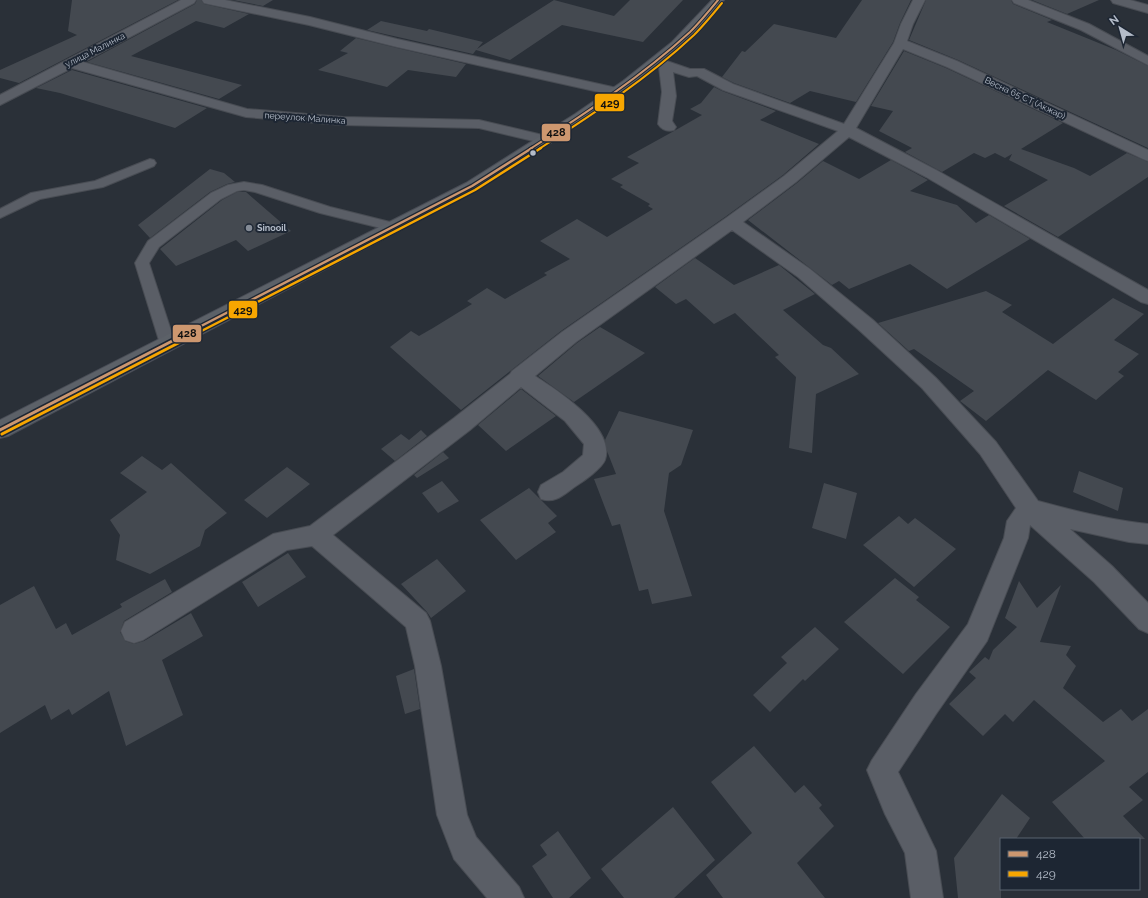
<svg xmlns="http://www.w3.org/2000/svg" width="1148" height="898" viewBox="0 0 1148 898" font-family="Raleway,sans-serif">
<style>
.building{fill:#444950}
.lines{fill:none;stroke-linecap:round;stroke-linejoin:round}
.lane-casing{stroke:#484c53;stroke-width:2}
.street-casing{stroke:#484c53;stroke-width:2}
.primary-casing{stroke:#484c55;stroke-width:2}
.lane{fill:#5a5e66;fill-rule:evenodd}
.street{fill:#5a5e66;fill-rule:evenodd}
.primary{fill:#5c6168;fill-rule:evenodd}
.bus-1-far2-casing{stroke:#1d2633;stroke-width:4}
.bus-1-far1-casing{stroke:#1d2633;stroke-width:5}
.bus-1-casing{stroke:#1d2633;stroke-width:6}
.bus-2-far2-casing{stroke:#1d2633;stroke-width:4}
.bus-2-far1-casing{stroke:#1d2633;stroke-width:5}
.bus-2-casing{stroke:#1d2633;stroke-width:6}
.bus-1-far2{stroke:#cd976f;stroke-width:2}
.bus-1-far1{stroke:#cd976f;stroke-width:2.5}
.bus-1{stroke:#cd976f;stroke-width:3}
.bus-2-far2{stroke:#f7a600;stroke-width:2}
.bus-2-far1{stroke:#f7a600;stroke-width:2.5}
.bus-2{stroke:#f7a600;stroke-width:3}
.bus-dot{fill:#b4bcc9;stroke:#1d2633;stroke-width:1.5}
.poi-dot{fill:#848b96;stroke:#1d2633;stroke-width:1.5}
.labels{text-anchor:middle;stroke-width:4;stroke-linejoin:round;paint-order:stroke}
.far-street-label{font-size:9px;fill:#b4bcc9;stroke:#1d2633}
.far-poi-label{font-size:9px;font-weight:bold;fill:#b4bcc9;stroke:#1d2633;text-anchor:start}
.line-badge{stroke:#1d2633;stroke-width:1.5}
.pale-badge-label{font-size:11px;text-anchor:middle;font-weight:bold;fill:#111}
</style>
<rect width="100%" height="100%" fill="#2a3038"/>
<path class="building" d="M72,0h106l-159,83 -19,-5v-8l77,-35 -9,-4z
M197,0h4l3,4 45,10 -25,14 -28,-7 -65,35 111,29 -23,14 -132,-37 108,-58z
M233,0h40l-10,6z
M554,0l60,16 16,-16h53l-40,42 -81,-17 -52,35 -34,-10 -3,4 -106,-24 14,-9 46,10 2,-2 54,13 -6,7z
M862,0h49l-11,23 -7,19 -37,60 -46,-11 -20,12 -56,-20 -12,-6 20,-26 3,1 29,-28 62,14z
M926,0h85l2,4 39,16 -5,2 69,28 32,16v82l-190,-88 -49,-20z
M1032,0h67l-32,14z
M356,38l41,10 69,16 -10,13 -48,-7 -21,17 -69,-17 30,-17 -8,-2z
M904,51l42,17 117,55 -42,26 53,19 16,8 37,-23 21,9v15l-90,60 -54,-31 44,-26 -39,-20 3,-6 -7,4 -10,-5 -10,5 -11,-5 -32,19 -37,-20 7,-4 -33,-17 14,-20 -22,-5z
M72,70l135,38 -32,20 -115,-35 -24,-5z
M714,87l8,4 54,20 -16,9 59,24 -36,31 -58,42 -164,114 -100,79 -71,-63 21,-16 8,5 14,-8 39,-24 -5,-3 20,-13 18,11 42,-24 -3,-2 26,-14 -30,-18 37,-22 30,18 46,-28 -5,-3 2,-2 -30,-17 3,-2 -12,-6 28,-16 -12,-6 47,-26 28,-16 -12,-6 11,-6z
M891,160l37,20 -18,11 47,14 19,18 13,-8 41,24 -83,50 -37,-25 -61,25 -10,-8 -7,4 -84,-65 49,-37 26,-22 36,18z
M210,169l14,4 11,9 -8,2 -17,8 -60,46 -12,-13z
M237,192h9l45,39 -43,20 -12,-11 -60,26 -16,-17 62,-49z
M695,258l39,27 45,-20 36,29 -32,16 40,35 8,3 28,26 -43,20 -4,59 -23,-5 7,-71 -21,-20 4,-2 -44,-42 -21,11 -28,-25 -10,5 -21,-17z
M986,291l26,14 -10,7 51,32 60,-46 31,16 -30,26 25,14 -21,18 6,4 -28,24 -48,-30 -62,51 -26,-20 14,-10 -60,-42 -5,2 -31,-28z
M600,327l45,26 -71,49 -36,-26 39,-33z
M521,389l35,27 -50,35 -28,-26z
M619,411l74,19 -12,35 -12,8 -5,38 28,85 -40,8 -4,-15 -9,2 -19,-67 -8,2 -18,-47 22,-5 -9,-23 -2,-11z
M421,430l6,6 -32,25 -14,-12 20,-15 8,6z
M443,452l6,6 -32,20 -3,-3z
M142,456l20,14 9,-7 56,50 -22,17 -5,16 -50,28 -34,-14 4,-25 -10,-15 37,-28 -27,-19z
M287,467l23,17 -43,34 -23,-18z
M1079,471l44,17 -5,23 -45,-19z
M442,481l17,20 -21,12 -16,-20z
M824,483l33,10 -11,46 -34,-11z
M529,488l28,28 -9,7 8,9 -40,28 -36,-40z
M899,516l9,8 7,-6 41,31 -42,38 -51,-42z
M288,553l18,24 -48,30 -16,-25z
M437,559l29,32 -35,27 -4,-6 -26,-28z
M895,578l24,19 -3,3 34,27 -47,47 -59,-52z
M165,579l7,13 -48,29 -4,11 5,9 9,3 10,-3 47,-28 12,23 -41,24 21,55 -57,31 -17,-55 -37,24 -3,-6 -18,11 -6,-15 -45,28v-128l34,-19 22,43 10,-6 6,12 50,-28 -2,-3z
M1019,581l18,27 24,-23 -21,57 31,4 -5,9 10,11 -13,22 40,34 18,-13 11,12 16,-12v63l-19,15 14,13 -20,16 22,23h-60l-33,-37 53,-41 -71,-61 -21,22 -8,-8 -22,22 -34,-32 27,-26 -7,-6 16,-15 4,3 4,-10 24,-23 -12,-9z
M815,627l24,22 -34,32 -2,-2 -33,33 -17,-17 34,-32 -6,-6z
M414,669l6,40 -15,5 -9,-38z
M754,746l41,47 9,-8 18,20 -3,3 15,18 -37,37 28,35h-102l-17,-23 46,-42 -41,-51z
M1002,794l28,24 -14,21h-15v59h-43l-4,-40z
M673,807l42,53 -41,38h-50l-23,-29z
M558,831l33,47 -22,20h-16l-21,-32 15,-11 -7,-10z"/>
<g class="lines">
<g class="lane-casing">
<path id="lane" d="M150,159l4,1 2,3 -2,3 -51,21 -63,12 -40,19v-9l31,-16 64,-12z
M244,182l18,3 68,22 68,17 2,3 -2,3 -5,1 -73,-18 -65,-21 -11,-2 -7,1 -16,8 -62,48 -10,16 26,80 -2,4 -6,2 -6,-2 -26,-84 13,-22 63,-48 17,-8z"/>
</g>
<g class="street-casing">
<path id="street" d="M181,0h15l-2,3 -111,59 164,47 96,8 136,3 72,17 2,3 -2,3 -5,1 -67,-16 -136,-3 -97,-8 -174,-49 -72,37v-10z
M202,0h23l85,17 87,22 220,49 5,1 2,3 -2,3 -5,1 -220,-49 -88,-22 -101,-21 -4,-1z
M913,0h12l-12,24 -6,17 50,20 191,89v11l-5,-2 -196,-92 -44,-18 -47,79 82,43 210,119v14l-7,-2 -215,-125 -77,-40 -53,45 -53,40 67,47 63,51 63,58 60,64 42,59c36,10 73,19 110,23v20l-19,-2 -59,-13 42,37 36,37v30l-9,-4 -45,-47 -64,-57 -2,13 -41,103 -51,73 -38,58 38,79 7,47h-32l-6,-45 -20,-39 -18,-44 5,-10 44,-66 52,-70 36,-86 3,-17 9,-13 -36,-54 -58,-66 -63,-58 -61,-53 -66,-47 -156,112 -41,34c22,14 81,52 70,84 -3,8 -21,21 -29,26 -12,8 -20,18 -35,13l-3,-7 3,-7 22,-13 20,-17 1,-11 -19,-23 -44,-34 -51,43 -137,105 93,78 4,8 11,45 26,149 9,22 43,50 5,11h-37l-33,-39 -17,-44 -22,-149 -9,-39 -94,-81 -25,4 -144,90 -9,3 -9,-3 -4,-9 4,-9 148,-88 37,-8 144,-108 56,-44 2,-3 50,-39 164,-114 58,-42 54,-45 -115,-41 -26,-14 -8,1 -16,-5 3,24 -4,25 4,6 -2,3c-7,2 -12,0 -16,-6l4,-32 -3,-25 -8,-2 -2,-3 2,-3h10l29,10h14l29,15 111,40 50,-81 7,-19z
M1012,0h16l61,24 59,32v9l-67,-35 -67,-27z
M1111,0h19l18,5v8l-35,-10z"/>
</g>
<g class="primary-casing">
<path id="primary" d="M712,0h12l-29,33 -46,41 -49,36 -122,79 -470,247 -8,2v-18l466,-237 109,-69 48,-33 49,-39z"/>
</g>
<use href="#lane" class="lane"/>
<use href="#street" class="street"/>
<use href="#primary" class="primary"/>
<g class="bus-1-far2-casing">
<path id="bus-1-far2" d="M530,149c56,-36 111,-72 160,-117 10,-10 19,-21 28,-32"/>
</g>
<g class="bus-1-far1-casing">
<path id="bus-1-far1" d="M176,339l296,-153 60,-38"/>
</g>
<g class="bus-1-casing">
<path id="bus-1" d="M0,430l178,-92"/>
</g>
<g class="bus-2-far2-casing">
<path id="bus-2-far2" d="M539,149c54,-35 108,-70 155,-114 10,-10 19,-21 28,-32"/>
</g>
<g class="bus-2-far1-casing">
<path id="bus-2-far1" d="M186,339l289,-149 66,-42"/>
</g>
<g class="bus-2-casing">
<path id="bus-2" d="M2,434l186,-96"/>
</g>
<use href="#bus-1-far2" class="bus-1-far2"/>
<use href="#bus-1-far1" class="bus-1-far1"/>
<use href="#bus-1" class="bus-1"/>
<use href="#bus-2-far2" class="bus-2-far2"/>
<use href="#bus-2-far1" class="bus-2-far1"/>
<use href="#bus-2" class="bus-2"/>
</g>
<circle class="bus-dot" cx="533" cy="153" r="3.5"/>
<circle class="poi-dot" cx="249" cy="228" r="4"/>
<g class="labels">
<g class="far-street-label">
<text transform="translate(95 50) rotate(-27)" y="3">улица Малинка</text>
<text transform="translate(1025 98) rotate(25)" y="3">Весна 65 СТ (Акжар)</text>
<text transform="translate(305 118) rotate(4)" y="3">переулок Малинка</text>
</g>
<g class="far-poi-label">
<text x="257" y="231">Sinooil</text>
</g>
</g>
<g class="line-badge">
<rect x="594" y="93" width="31" height="19" rx="4" fill="#f7a600"/>
<rect x="541" y="123" width="30" height="19" rx="4" fill="#cd976f"/>
<rect x="228" y="300" width="30" height="19" rx="4" fill="#f7a600"/>
<rect x="172" y="324" width="30" height="19" rx="4" fill="#cd976f"/>
</g>
<g class="pale-badge-label">
<text x="610" y="107">429</text>
<text x="556" y="136">428</text>
<text x="243" y="314">429</text>
<text x="187" y="337">428</text>
</g>
<rect x="1000" y="838" width="140" height="52" fill="#1d2633" stroke="#59626f"/>
<rect x="1008" y="851" width="20" height="6" fill="#cd976f" stroke="#59626f"/>
<text x="1036" y="858" font-size="12" fill="#b4bcc9">428</text>
<rect x="1008" y="871" width="20" height="6" fill="#f7a600" stroke="#59626f"/>
<text x="1036" y="878" font-size="12" fill="#b4bcc9">429</text>
<g transform="translate(1120 28) rotate(323)" stroke="#1d2633" stroke-width="3" paint-order="stroke">
<path d="M0-3L7 15L0 10L-7 15Z" fill="#b4bcc9"/>
<text y="-6" font-size="11" font-weight="bold" text-anchor="middle" fill="#b4bcc9">N</text>
</g>
</svg>
